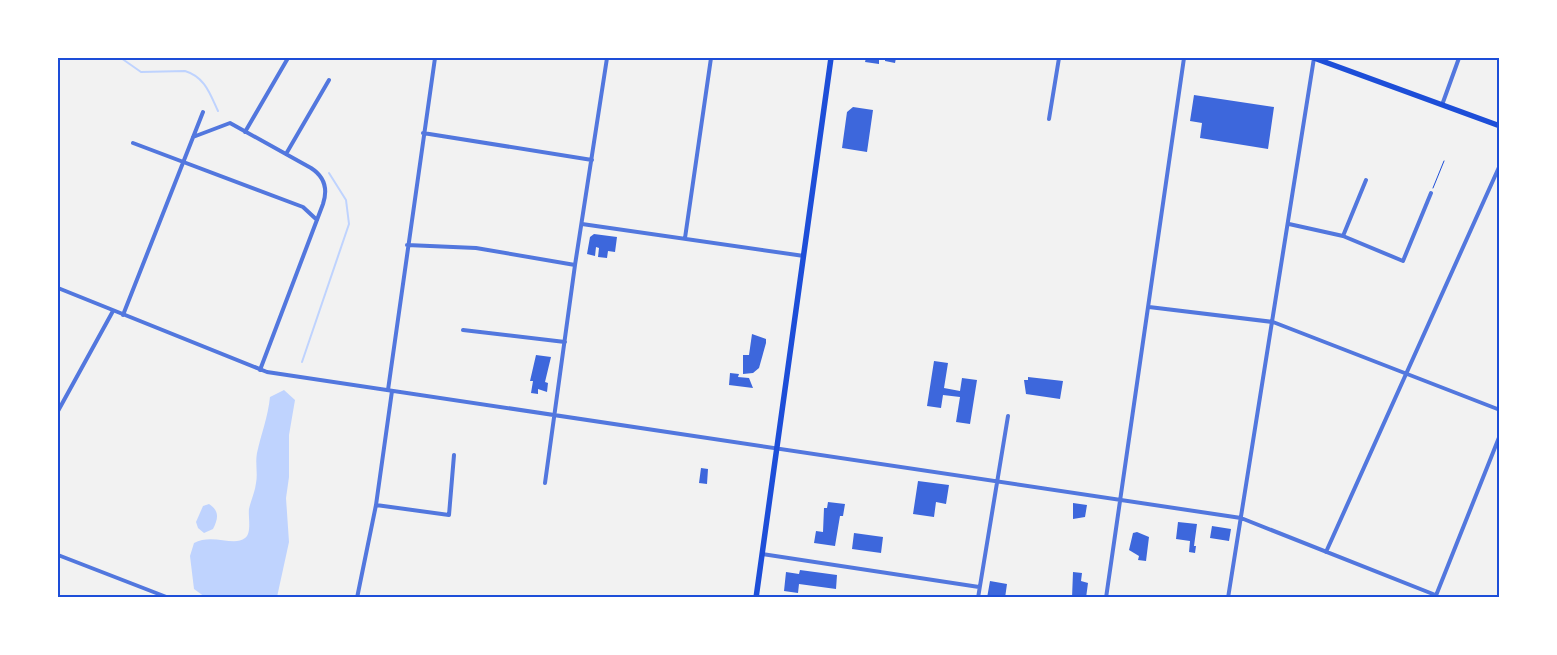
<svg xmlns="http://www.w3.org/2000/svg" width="1557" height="655" viewBox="0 0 1557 655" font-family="'DejaVu Sans',sans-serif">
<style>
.water{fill:#bfd3fe}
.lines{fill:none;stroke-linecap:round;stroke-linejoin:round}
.stream{stroke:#bfd3fe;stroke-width:2}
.building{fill:#3d67dc}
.path{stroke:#1d4ed8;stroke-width:1}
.minor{stroke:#5277de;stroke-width:4}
.primary{stroke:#1d4ed8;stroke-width:5.5}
.trunk{stroke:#1d4ed8;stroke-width:5.5}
.neatline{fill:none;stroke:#1d4ed8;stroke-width:2}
</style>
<rect width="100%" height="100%" fill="#f2f2f2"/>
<path class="water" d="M284,390l11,10 -6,35v42l-3,21 3,44 -12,55h-72l-11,-8 -4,-33 4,-13c18,-10 40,4 51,-5 7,-5 3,-21 4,-29 2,-9 6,-17 7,-26 2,-10 -1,-20 1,-30 4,-19 11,-36 13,-56z
M209,504c11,7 9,15 4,25l-9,4 -6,-5 -2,-6 7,-16z"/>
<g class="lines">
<path class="stream" d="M121,58l20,14 44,-1c20,6 25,23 33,40
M302,362l47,-138 -3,-24 -17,-27"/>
</g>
<path class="building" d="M866,58l13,1v5l-14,-2z
M885,58h11l-1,5 -10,-2z
M1194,95l80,12 -6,42 -68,-11 2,-15 -12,-2z
M853,107l20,3 -6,42 -25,-4 5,-36z
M594,234l23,3 -2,15 -7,-1 -1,7 -9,-1 1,-9 -3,-1 -1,9 -8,-2 3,-17z
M752,334l14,5v4l-7,25 -6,5 -10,1v-19h6z
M536,355l15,2 -6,25 3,1 -1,9 -9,-3v5l-7,-1 2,-12h-3z
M934,361l14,2 -4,25 16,3 2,-13 15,2 -7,44 -14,-2 4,-25 -17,-2 -2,13 -14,-2z
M730,373l9,1 -1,3 11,1 4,10 -24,-3z
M1028,377l35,4 -3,18 -34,-5 -2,-14h4z
M701,468l7,1 -1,15 -8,-1z
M918,481l31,4 -3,19 -10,-2 -2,15 -21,-3z
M828,502l17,2 -2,12h-3l-5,30 -21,-3 2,-12 7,1 1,-24h3z
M1073,503l14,2 -2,12 -12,2z
M1178,522l19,2 -3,22h2l-1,7 -6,-1 1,-11 -14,-2z
M1212,526l19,3 -2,12 -19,-3z
M1137,532l12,5 -3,24 -8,-1 1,-4 -10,-6 4,-17z
M854,533l29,4 -2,16 -29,-4z
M800,570l37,5 -1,14 -37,-5 -1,9 -14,-2 2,-19 13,2z
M1073,572l9,1 -1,8 7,2 -2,15h-14z
M990,581l17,3 -2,14h-18z"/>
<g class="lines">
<path class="path" d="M1433,188l11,-27"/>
<path class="minor" d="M1442,105l17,-47
M1049,119l10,-61
M245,132l43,-74
M423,133l169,27
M193,137l37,-14 81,45c14,9 17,21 12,36l-63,166
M133,143l170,64 14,13
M286,154l43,-74
M582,224l222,32
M1289,224l54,12 60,25 28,-68
M1343,236l23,-56
M685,238l26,-180
M407,245l69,3 99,17
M58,288l209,84 974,146 202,80
M1149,307l124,15 227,88
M123,315l80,-203
M463,330l102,12
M388,390l47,-332
M58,411l55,-100
M545,483l30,-218 32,-207
M376,505l73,10 5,-60
M1326,552l174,-387
M762,554l217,33
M58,555l111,43
M357,598l19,-93 16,-114
M978,598l30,-182
M1106,598l78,-540
M1228,598l86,-540
M1435,598l65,-163"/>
<path class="primary" d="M1314,58l186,68"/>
<path class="trunk" d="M756,598l75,-540"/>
</g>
<rect width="1557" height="655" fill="none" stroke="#ffffff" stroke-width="118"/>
<rect x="59" y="59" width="1439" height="537" class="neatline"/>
</svg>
